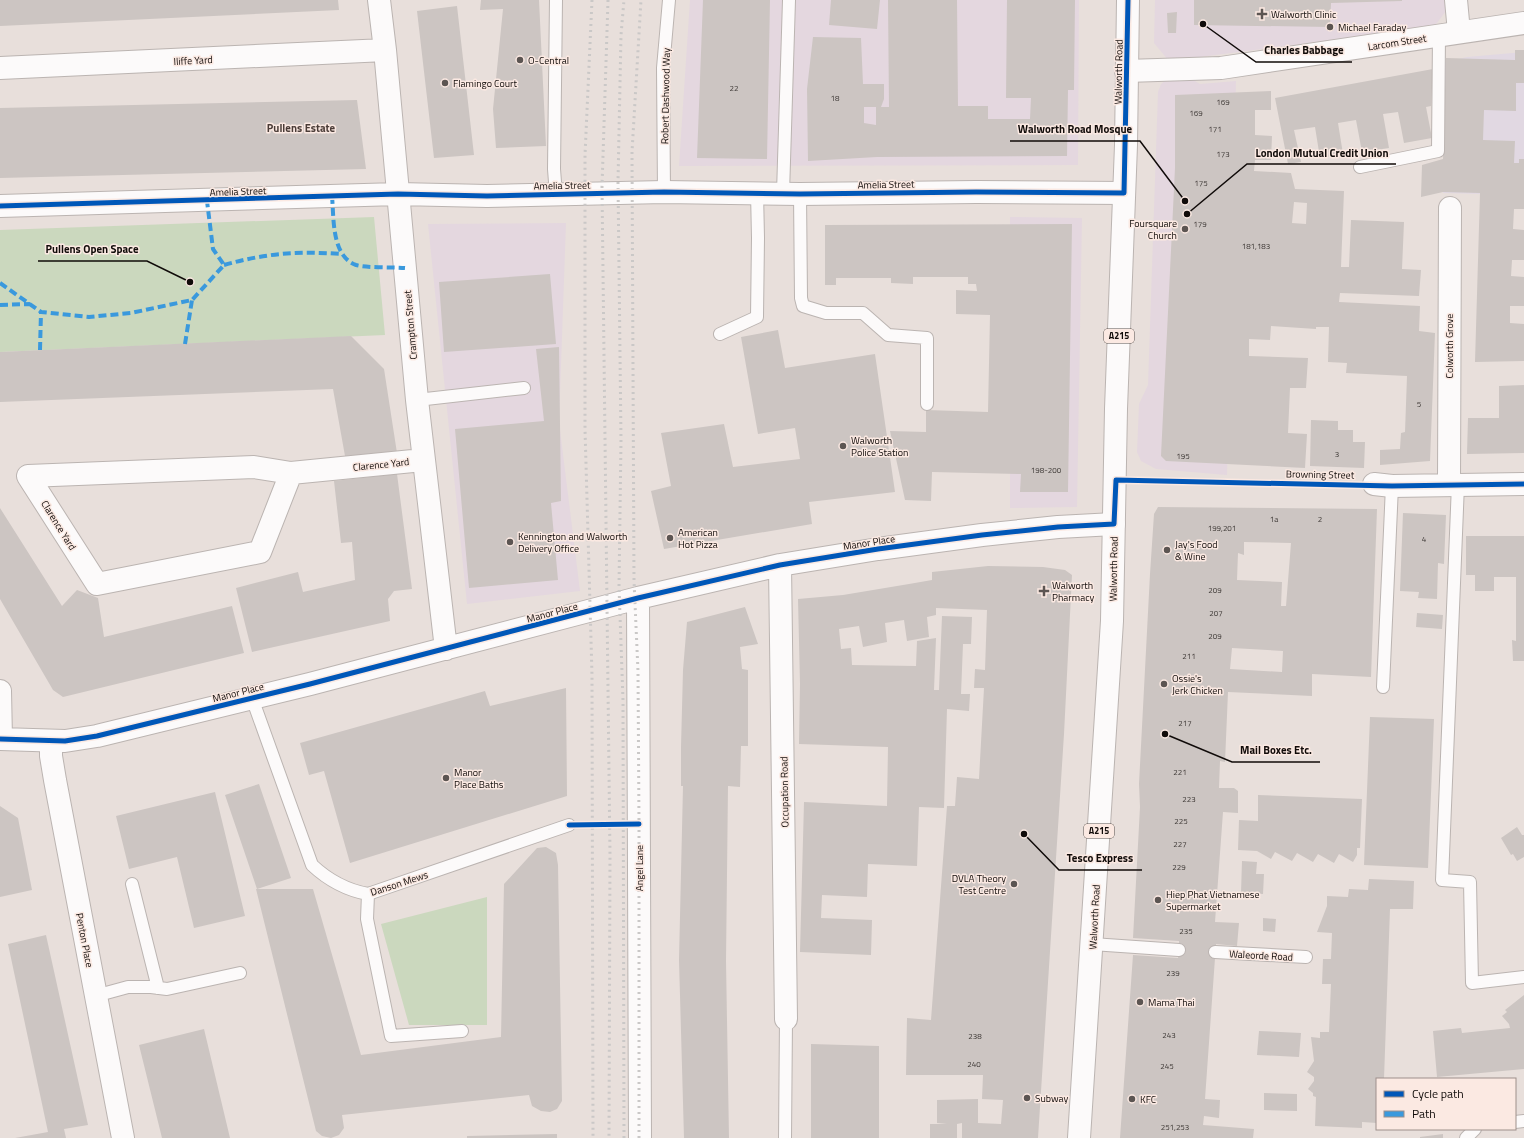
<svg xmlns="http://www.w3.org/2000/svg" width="1524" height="1138" viewBox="0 0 1524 1138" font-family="'Titillium Web',sans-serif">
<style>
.commercial{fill:#e4d7df}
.education{fill:#e1d8e2}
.green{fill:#cbd8be}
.building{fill:#ccc5c2;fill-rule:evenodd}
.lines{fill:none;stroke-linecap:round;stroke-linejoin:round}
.service-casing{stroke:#bbb4b1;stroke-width:14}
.minor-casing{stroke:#bbb4b1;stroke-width:24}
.primary-casing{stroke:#bbb4b1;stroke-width:24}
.service{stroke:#fcfafa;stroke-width:12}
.minor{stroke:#fcfafa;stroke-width:22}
.primary{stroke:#fcfafa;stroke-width:22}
.rail{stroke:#cac8c7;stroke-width:3;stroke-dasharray:2 4;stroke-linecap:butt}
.quiet{stroke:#3a99dd;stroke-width:4;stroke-dasharray:8 4;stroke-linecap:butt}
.cycleway-casing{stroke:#fbe9e2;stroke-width:8}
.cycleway{stroke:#0057b8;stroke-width:5}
.poi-dot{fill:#5c5552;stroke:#fbe9e2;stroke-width:1.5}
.labels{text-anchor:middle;stroke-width:3;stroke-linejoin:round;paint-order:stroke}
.number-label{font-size:8px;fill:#3f3a37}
.shield{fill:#fbe9e2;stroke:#564e4a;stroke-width:1}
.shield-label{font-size:9px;font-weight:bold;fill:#100b09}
.poi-label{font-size:10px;fill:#100b09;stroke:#fbe9e2;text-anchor:start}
.street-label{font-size:10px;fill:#100b09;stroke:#fbe9e2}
.neighbourhood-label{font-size:11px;font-weight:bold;fill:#4a3c37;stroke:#fbe9e2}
.leader{fill:none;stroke:#100b09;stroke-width:1.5}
.callout-dot{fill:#100b09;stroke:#fbe9e2;stroke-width:1.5}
.callout-label{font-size:11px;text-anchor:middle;font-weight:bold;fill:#100b09;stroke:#fbe9e2;stroke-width:3;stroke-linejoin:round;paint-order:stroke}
</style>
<rect width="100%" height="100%" fill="#e8dfdb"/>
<path class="commercial" d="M690,0h389l-1,165 -399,1z
M1155,0h294v7l-15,20 -265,34 -15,-18z
M1168,78h22l10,6 36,-3 -9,394 -71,-6 -15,-8 -4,-9 2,-48 9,-19 10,-293 3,-8z
M1010,217l72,1 -5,289 -67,1z
M566,223l-7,199 21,169 -113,13 -39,-380z"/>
<path class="education" d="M1524,52v143l-81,-2 2,-131 22,-5z"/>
<path class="green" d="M374,217l11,118 -385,17v-122z
M487,897v128h-78l-28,-101z"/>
<path class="building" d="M0,0h338l1,10 -339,16z
M481,0h58l7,146 -50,2 -3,-39 10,-100 -23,1z
M703,0h67l-3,159 -70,-1z
M831,0h49l-3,29 -48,-4z
M888,0h69l1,106h30v13h42l1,-21h-25l1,-98h68l-1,90h-6l-1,66 -190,1 -69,4 -1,-72 6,-52 48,1 2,46h21v15l-3,8h8zM864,107h12v18l-12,-2z
M1194,0h208v1l-71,2 -1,24 -136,-2z
M457,6l17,149 -40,3 -17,-147z
M1177,12l-1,21h-8l-1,-20z
M1515,50h9v33h-8v28l-32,-1 -1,30 32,1 -1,22h5v-4h5v50h-10l-1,20 11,1v30h-12l-1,16 13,1v29h-14v17l14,1v37l-49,1 5,-169 -37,-1 -22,5 1,-32 21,-6 3,-101 69,2z
M1433,69l-2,37 -5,1 6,31 -28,5 -6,-31 -15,2 6,34 -27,4 -6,-32 -18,3 5,31 -23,4 -5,-31 -21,3 7,32 -13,2 -13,-66z
M1271,91v19h-16v25l17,1 -1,24h-16l-1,11 37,2 4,16 49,2 -3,76h8l2,-47 53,2 -2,47 19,1 -2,26 -79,-3 -1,9 81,4 -1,25 16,2 -5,128 -50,4v-15l20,-1 1,-16 4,-1 2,-56 -61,-3 1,-10 -19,-1 1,-35h-13v2l-45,-3 -1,14 -21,-1v17l59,2 -2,30h-16l-2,45 19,1 -2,34 -139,-7 -5,-5 14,-288v-73zM1294,202l13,1 -1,21 -14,-1z
M357,100l9,69 -366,9v-70z
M1072,224l-4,268h-48l1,-18 -89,-2 -1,29 -26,-1 -15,-69 36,1v-22l62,2 2,-97 -34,-1v-24l21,1 -1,-7h-8v-7h-55v7l-22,-1v-5h-55v7h-11v-60z
M550,274l6,70 -112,8 -5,-70z
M778,330l7,38 90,-14 20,138 -86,10 3,22 -148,25 -13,-58 20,-5 -10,-53 63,-9 9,43 67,-8 -5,-31 -37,6 -17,-97z
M351,336l33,33 13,84 -52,3 -12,-67 -333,13v-50z
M559,347l2,154 -10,2 7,77 -89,8 -14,-159 89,-8 -8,-72z
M1524,385v68l-57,1 1,-36h31v-32z
M1311,420l27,1v9h15v12h12l-1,26 -54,-2z
M397,474l15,115 -18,2 -6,8 2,22 -138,31 -16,-64 62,-16 5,20 52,-12 -3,-38 -11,1 -7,-62z
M1158,507l219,2 -6,168 -59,-3v22l-84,-4 -3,70 -5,-1 -1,27h15l4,3v22l-15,-1 -8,110 24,1 -2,23 -21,-2 -11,155 15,1 -1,18 -15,-2 -1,9 51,4 -1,9h-133l13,-183 45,3 1,-8v-9l-46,-3 7,-131 -1,-23 11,-210 4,-60zM1244,542l47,1 -5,63h-5l1,-24 -45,-2 1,-27 6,2zM1232,648l51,3 -1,21 -52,-3z
M0,508l62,98 15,-16 21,8 6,39 128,-31 12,47 -181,44 -10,-7 -53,-91z
M1403,513l43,2 -2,49 -6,-1 -1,36 -19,-1 1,-6 -19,-1z
M1466,536h58v125h-11l-1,-21 4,1v-64h-22v14h-19v-16h-9z
M988,566l55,1 22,3 7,5 -8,159 -26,404h-76v-15l-5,1v14h-27v-14h17l-10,-1v-23l41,-1v24l23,1 2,-24 -21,-1 1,-24h-77l1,-57 24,2 16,-214h8l2,-29 22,2 5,-91h-10l1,-19 10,1 2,-60 -51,-2v7l-9,2 2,20 -22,4 -3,-21 -19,3 2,19 -24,5 -4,-21 -20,3 2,20 10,-1 1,17 64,1 1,-25 19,-3 -2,52h5l3,-74 30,1 -1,27h-8l-2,50h9l-1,17 -22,-2 -3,99 -25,-1 -2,59 -49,-2 -1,33 -45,-2 -1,23 51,2 -1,35 -71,-3 4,-150 83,4 1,-59 -89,-3 1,-60 -2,-85 45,-4 66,-11 23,-4v-8z
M745,607l13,37 -18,3 2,22 6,1v76h-7l-1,41 -12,-1 -2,175 3,177h-45l-5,-178 4,-174h-2v-39l2,-77 4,-48z
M1417,613l26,2 -1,14 -26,-2z
M566,688l1,108 -217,67 -26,-92 -15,4 -9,-32 185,-52 5,15z
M1370,717l64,2 -6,149 -64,-3z
M259,784l32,94 -34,11 -32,-94z
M215,792l30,124 -51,12 -17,-71 -48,12 -13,-53z
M1258,795l104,4 -2,49h-3v7l-4,7 -14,-8 -5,9 -16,-9 -5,8 -16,-9 -5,8 -17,-9 -4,7 -14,-8 -19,-1 1,-30 19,1z
M0,806l18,12 14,72 -32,7z
M1517,827l5,8h2v22l-7,4 -4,-7 -2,1 -10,-17z
M546,847l10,6 2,12 4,236 -5,8 -7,3 -9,-1 -9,-5 -3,-11 -187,20 2,13 -5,7 -8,3 -9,-2 -6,-5 -60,-242h57l48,166 140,-18 3,-153 33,-36z
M1242,861l15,1 -1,12h8l-1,20 -22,-1z
M1369,879l45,2 -1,28h-23l-6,170h-7v44l-15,-1v6l-47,-2 1,-29 -3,-1v-3l-5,-4 6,-8v-4l-7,-5 7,-11 -3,-24 9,1v-6h9l2,-48h-9l1,-25h8l1,-26 -15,-1 10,-26v-10l21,1 1,-8 19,1z
M1263,918l13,1 -1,13 -12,-1z
M46,935l42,190 -24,4 2,9h-51l33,-6 -40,-188z
M1524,995v74l-87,8 -4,-46 28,-3 1,5 48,-5 -1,-4 -7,-8 5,-4 -2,-2z
M204,1029l26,109h-68l-23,-93z
M1259,1031l42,2 -2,24 -42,-2z
M811,1044l68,2v92h-68z
M1264,1093l33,1v17l-33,-1z
M557,1134v4h-90v-2z
M1443,1134v4h-23v-1z"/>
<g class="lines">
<g class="service-casing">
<path id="service" d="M1360,167l78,-16 1,-116
M664,192l-1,-124 6,-68
M783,193l6,-193
M800,194l1,104 2,8 23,7h37l25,22 39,3v66
M556,195l-2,-26 2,-169
M720,334l37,-17 1,-79 -1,-46
M417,400l107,-12
M1458,484l-16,396 28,2 2,101 52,-6
M1383,687l9,-201
M252,698l60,167c16,15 34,25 56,29l201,-69
M132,884l26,104
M368,894l-1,25 24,117 71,-5
M1092,944l87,6
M1215,952l91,5
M95,996l33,-9h23l16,2 73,-16
M1515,1122l9,-1
M785,1138l1,-119
M1466,1138l9,-9"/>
</g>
<g class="minor-casing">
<path id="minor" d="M379,0l6,50 32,350 29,249
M1456,0l3,32
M0,68l385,-18
M1126,71l95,-3 303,-45
M0,206l398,-12 89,2 177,-4 136,2 176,-2 148,1
M291,473l-31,79 -163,32 -69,-108 226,-9 37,6 132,-13
M1374,484l18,2 132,-2
M1449,484l1,-276
M780,565l6,454
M638,598l2,540
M0,691l1,48
M0,739l65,2 32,-5 213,-52 328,-86 142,-33 98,-16 104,-14 76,-8 56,-3
M51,742v14l4,24 68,358"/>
</g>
<g class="primary-casing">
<path id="primary" d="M1079,1138l33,-517 4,-212 10,-264 2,-145"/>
</g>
<use href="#service" class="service"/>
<use href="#minor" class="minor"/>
<use href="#primary" class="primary"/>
<path class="rail" d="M592,0l-7,155v274l7,246 1,463
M608,0l-6,187 8,668 -1,283
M624,1138l-1,-438 -4,-113 2,-147 -3,-258 3,-147 3,-35
M639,1138v-314l-1,-153 -4,-90 -2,-429 9,-152"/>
<path class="quiet" d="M332,196c2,21 -1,60 24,69 10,3 37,2 49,3
M224,265c43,-12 74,-14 117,-11
M0,283l41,29 48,5 42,-4 61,-13 32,-35 -11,-16 -6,-48
M0,305l30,-1
M185,344l7,-44
M40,350l1,-38"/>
<g class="cycleway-casing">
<path id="cycleway" d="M0,206l398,-12 89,2 177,-4 136,2 176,-2 148,1 4,-193
M0,739l65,2 32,-5 213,-52 328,-86 142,-33 98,-16 104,-14 76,-8 56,-3 2,-44 276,6 132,-2
M569,825l70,-1"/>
</g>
<use href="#cycleway" class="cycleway"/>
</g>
<g class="poi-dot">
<path d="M1260 8h4v4h4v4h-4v4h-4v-4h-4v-4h4z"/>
<circle cx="1330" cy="27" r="4"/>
<circle cx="520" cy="60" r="4"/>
<circle cx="445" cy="83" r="4"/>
<circle cx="1185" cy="229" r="4"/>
<circle cx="843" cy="446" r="4"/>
<circle cx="670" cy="538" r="4"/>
<circle cx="510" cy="542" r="4"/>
<circle cx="1167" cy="550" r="4"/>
<path d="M1042 585h4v4h4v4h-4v4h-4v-4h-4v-4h4z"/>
<circle cx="1164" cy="684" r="4"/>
<circle cx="446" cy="778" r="4"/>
<circle cx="1014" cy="884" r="4"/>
<circle cx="1158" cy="900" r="4"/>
<circle cx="1140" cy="1002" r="4"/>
<circle cx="1027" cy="1098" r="4"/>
<circle cx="1132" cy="1099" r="4"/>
</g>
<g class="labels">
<g class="number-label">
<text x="734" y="91">22</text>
<text x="835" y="101">18</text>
<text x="1223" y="105">169</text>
<text x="1196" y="116">169</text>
<text x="1215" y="132">171</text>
<text x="1223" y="157">173</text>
<text x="1201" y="186">175</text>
<text x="1200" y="227">179</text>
<text x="1256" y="249">181,183</text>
<text x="1419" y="407">5</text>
<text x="1337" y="457">3</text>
<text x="1183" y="459">195</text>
<text x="1046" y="473">198-200</text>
<text x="1274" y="522">1a</text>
<text x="1320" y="522">2</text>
<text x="1222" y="531">199,201</text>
<text x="1424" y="542">4</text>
<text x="1215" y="593">209</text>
<text x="1216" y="616">207</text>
<text x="1215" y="639">209</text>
<text x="1189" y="659">211</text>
<text x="1185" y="726">217</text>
<text x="1180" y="775">221</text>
<text x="1189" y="802">223</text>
<text x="1181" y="824">225</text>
<text x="1180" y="847">227</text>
<text x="1179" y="870">229</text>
<text x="1186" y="934">235</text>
<text x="1173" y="976">239</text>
<text x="1169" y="1038">243</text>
<text x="975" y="1039">238</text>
<text x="974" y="1067">240</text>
<text x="1167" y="1069">245</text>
<text x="1175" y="1130">251,253</text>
</g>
<g class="shield">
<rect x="1104" y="329" width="30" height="14" rx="3"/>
<rect x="1084" y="824" width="30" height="14" rx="3"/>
</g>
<g class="shield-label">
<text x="1119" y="339">A215</text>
<text x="1099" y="834">A215</text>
</g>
<g class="poi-label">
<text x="1271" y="18">Walworth Clinic</text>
<text x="1338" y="31">Michael Faraday</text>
<text x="528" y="64">O-Central</text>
<text x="453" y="87">Flamingo Court</text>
<text x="1177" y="227" text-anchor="end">Foursquare<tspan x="1177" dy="12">Church</tspan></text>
<text x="851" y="444">Walworth<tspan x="851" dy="12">Police Station</tspan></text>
<text x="678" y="536">American<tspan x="678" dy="12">Hot Pizza</tspan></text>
<text x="518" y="540">Kennington and Walworth<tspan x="518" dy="12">Delivery Office</tspan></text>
<text x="1175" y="548">Jay's Food<tspan x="1175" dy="12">&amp; Wine</tspan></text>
<text x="1052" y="589">Walworth<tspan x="1052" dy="12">Pharmacy</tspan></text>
<text x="1172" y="682">Ossie's<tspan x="1172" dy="12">Jerk Chicken</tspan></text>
<text x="454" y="776">Manor<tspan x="454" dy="12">Place Baths</tspan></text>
<text x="1006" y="882" text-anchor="end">DVLA Theory<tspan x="1006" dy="12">Test Centre</tspan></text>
<text x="1166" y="898">Hiep Phat Vietnamese<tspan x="1166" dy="12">Supermarket</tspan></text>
<text x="1148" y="1006">Mama Thai</text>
<text x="1035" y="1102">Subway</text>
<text x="1140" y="1103">KFC</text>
</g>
<g class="street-label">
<text transform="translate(1397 42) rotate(-9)" y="4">Larcom Street</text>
<text transform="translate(193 60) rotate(-3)" y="4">Iliffe Yard</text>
<text transform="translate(1118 72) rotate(-89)" y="4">Walworth Road</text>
<text transform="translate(665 96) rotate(-89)" y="4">Robert Dashwood Way</text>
<text transform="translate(886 184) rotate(-1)" y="4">Amelia Street</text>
<text transform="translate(562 185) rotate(-1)" y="4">Amelia Street</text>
<text transform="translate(238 191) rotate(-2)" y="4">Amelia Street</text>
<text transform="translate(410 325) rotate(-95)" y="4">Crampton Street</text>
<text transform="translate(1449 346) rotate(-90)" y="4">Colworth Grove</text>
<text transform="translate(381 464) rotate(-6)" y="4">Clarence Yard</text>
<text transform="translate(1320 474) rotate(1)" y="4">Browning Street</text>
<text transform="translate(59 525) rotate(58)" y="4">Clarence Yard</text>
<text transform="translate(869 542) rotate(-9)" y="4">Manor Place</text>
<text transform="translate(1113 569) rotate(-89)" y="4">Walworth Road</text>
<text transform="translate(552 612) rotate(-15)" y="4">Manor Place</text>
<text transform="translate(238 692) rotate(-14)" y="4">Manor Place</text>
<text transform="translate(784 792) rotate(-91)" y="4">Occupation Road</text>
<text transform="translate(639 868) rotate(-90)" y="4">Angel Lane</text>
<text transform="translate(399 883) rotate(-18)" y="4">Danson Mews</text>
<text transform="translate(1094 917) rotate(-87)" y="4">Walworth Road</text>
<text transform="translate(85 940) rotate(79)" y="4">Penton Place</text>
<text transform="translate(1261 955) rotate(3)" y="4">Waleorde Road</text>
</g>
<g class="neighbourhood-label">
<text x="301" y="132">Pullens Estate</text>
</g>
</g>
<path class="leader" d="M1203 24L1256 62H1352M1185 201L1140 141H1010M1187 214L1247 164H1396M190 282L147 261H38M1165 734L1232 762H1320M1024 834L1059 870H1142"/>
<g class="callout-dot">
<circle cx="1203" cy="24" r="4"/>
<circle cx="1185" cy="201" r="4"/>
<circle cx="1187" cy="214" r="4"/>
<circle cx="190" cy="282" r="4"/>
<circle cx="1165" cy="734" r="4"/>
<circle cx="1024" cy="834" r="4"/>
</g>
<g class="callout-label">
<text x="1304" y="54">Charles Babbage</text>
<text x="1075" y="133">Walworth Road Mosque</text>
<text x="1322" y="157">London Mutual Credit Union</text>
<text x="92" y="253">Pullens Open Space</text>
<text x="1276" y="754">Mail Boxes Etc.</text>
<text x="1100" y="862">Tesco Express</text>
</g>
<rect x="1376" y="1078" width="140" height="52" fill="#fbe9e2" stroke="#9d908b"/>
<rect x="1384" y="1091" width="20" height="6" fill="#0057b8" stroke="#9d908b"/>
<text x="1412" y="1098" font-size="12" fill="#100b09">Cycle path</text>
<rect x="1384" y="1111" width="20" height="6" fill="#3a99dd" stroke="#9d908b"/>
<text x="1412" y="1118" font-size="12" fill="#100b09">Path</text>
</svg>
